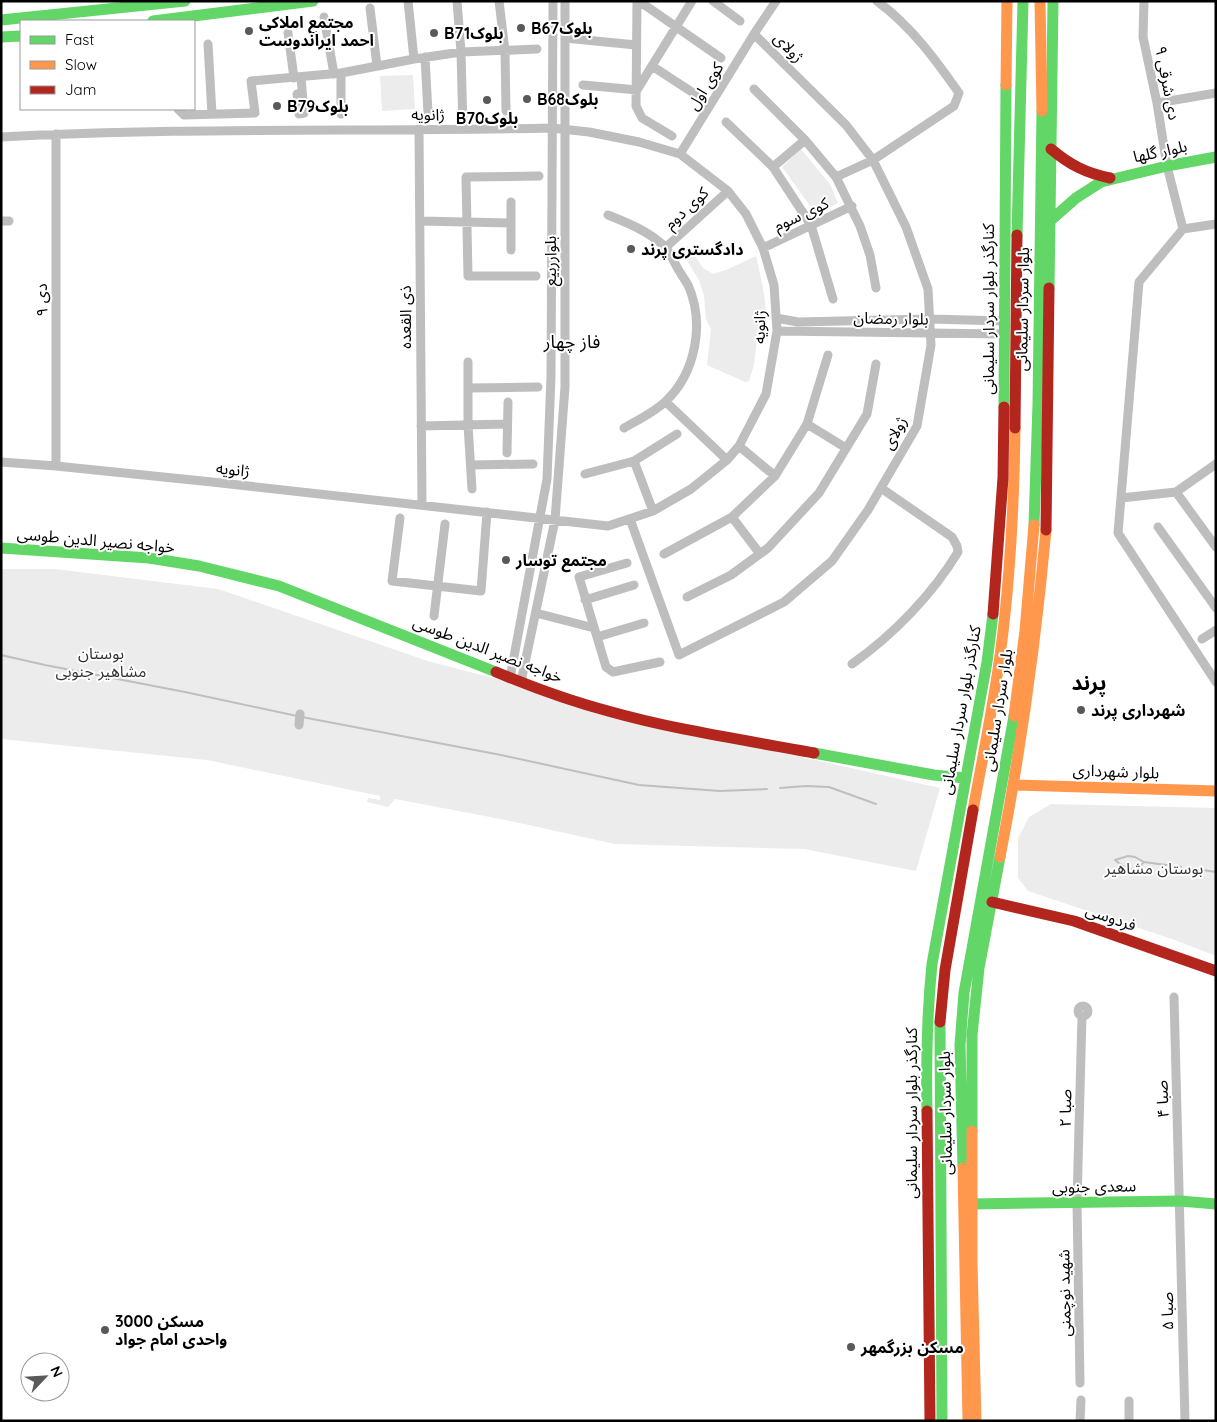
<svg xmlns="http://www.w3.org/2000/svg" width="1217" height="1422" viewBox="0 0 1217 1422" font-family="Quicksand,'Noto Sans Arabic',sans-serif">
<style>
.green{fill:#ececec}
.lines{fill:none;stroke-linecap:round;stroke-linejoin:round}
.stream{stroke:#bfbfbf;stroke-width:2}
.street{stroke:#bebebe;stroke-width:9}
.fast{stroke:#63d668;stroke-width:11}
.slow{stroke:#ff974d;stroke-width:11}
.jam{stroke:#b3261e;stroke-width:11}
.poi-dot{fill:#595959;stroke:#fff;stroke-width:2}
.labels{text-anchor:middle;stroke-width:4;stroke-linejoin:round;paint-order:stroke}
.poi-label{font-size:16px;font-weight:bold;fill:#000;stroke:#fff;text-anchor:start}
.street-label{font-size:16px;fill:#000;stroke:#fff}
.park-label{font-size:16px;fill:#333;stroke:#fff}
.neighbourhood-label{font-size:18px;fill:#000;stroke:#fff}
.district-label{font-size:21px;font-weight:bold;fill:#000;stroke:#fff}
</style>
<rect width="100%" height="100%" fill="#fff"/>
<path class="green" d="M413,75l2,34 -33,2 -2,-35z
M801,149l29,35 8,19 -18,11h-4l-34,-47z
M685,246l4,1 14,21 10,6 13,-4 30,-14c6,26 13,53 9,80l-8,3 -3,26 -5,16 -4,1 -38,-17 4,-36 -5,-9 -2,-24 -5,-16 -17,-28z
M1,569h54l163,20 210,72 312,82 200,45 -24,83 -112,-22 -189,-5 -109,-24 -111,-21 -7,8 -21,-5 1,-4 12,2v-4l-173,-36 -206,-21z
M1051,804l165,4v148l-44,-17 -144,-48 -10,-13v-40l11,-21z"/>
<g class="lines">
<path class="stream" d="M1,655l44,10 140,27 112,24
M302,717l199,38 138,30 81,6 47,-2
M780,788l26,-2 23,1 47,17
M1115,860l13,-4 7,1 9,5 37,5
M1115,860c9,8 20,14 29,2
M1189,868l27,4"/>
<path class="street" d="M408,1l6,58
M457,1l4,51 2,77
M499,1l6,50 1,60
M637,1l-1,105 6,12 30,18
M639,1l82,57
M713,1l27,20
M1144,1l-1,36 14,66 10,63 16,63
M370,8l7,58
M324,17l10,57
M288,33l6,45
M565,38l71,7
M208,44l4,70
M425,57l3,56
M652,66l43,28
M341,73v41
M583,85l54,5 55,-89
M754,89l51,51 31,37
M297,94l2,20 5,-1 -3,-36
M1157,103l59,-10
M178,109l6,6 71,-2 -4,-32 90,-8 73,-14 47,-7 76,-3
M726,122l47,45 38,58 22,74
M419,129l3,376
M56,134v332
M1,137c184,-10 367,-5 551,-9l37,4 50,10 41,12 48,37 18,23 17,34 11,37 3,46 -11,63 -27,52 -12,14 -36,29 -38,22 -45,15 -396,-44 -156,-16 -55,-4
M680,154l74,-120 22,-33
M773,167l32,-27
M608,215c20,8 40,16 56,31 6,6 10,16 14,23 3,5 7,11 10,16 17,38 8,88 -23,117 -12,11 -27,18 -41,26
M1,221h8
M420,221l90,2
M1216,224l-33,5 -44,53 -21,251 98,149
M665,248l63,-57
M763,248l89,-42
M511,250v-48
M536,276h-68l-2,-99 73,-1
M876,288l-6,-33 -10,-29 -24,-49 37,-17 81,-54 5,-13c-24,-34 -48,-67 -82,-92
M776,318l22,4 132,-3 74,2
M777,331l227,3
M468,362v63l4,64
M468,388l70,-1
M666,402l61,58
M807,424l39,24
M421,426l86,-2
M739,446l36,30
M507,453l1,-51
M634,461l19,50
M471,465l62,-1
M585,474l49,-13 43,-27
M1176,492l40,55
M1121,498l55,-6 40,-28
M732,517l28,37
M400,518l-8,63 89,10 6,-79
M630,519l49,136 105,-53 48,-41 36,-51 49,-84 14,-81 -3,-56 -22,-62 -33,-67 -27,-35 -92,-91
M1158,527l58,81
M664,554l68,-37 43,-41 32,-52 21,-69
M627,563l-48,14 27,90 7,5 47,-10
M687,597l44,-22 37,-27 51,-55 48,-79 9,-50
M585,600l49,-15
M536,613l58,15
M434,616l11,-92
M597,637l47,-14
M1202,639l14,-9
M852,664c41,-29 80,-69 106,-112l-1,-6 -5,-9 -71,-49
M510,678l37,-199 4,-102 2,-376
M521,682l34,-162 10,-133v-386
M299,725l1,-11
M1174,997l11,424
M1078 1011a5 5 0 1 1 10 0a5 5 0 1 1-10 0Z
M1080,1383l-3,-181 5,-186
M1080,1421l1,-21
M1129,1421v-20"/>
<path class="fast" d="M1,20l184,-19
M153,21l160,-20
M1,37l20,-1
M1051,220l25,-22 25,-16 66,-16 49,-9
M1017,235l6,-234
M1049,288l4,-287
M1004,407l2,-322
M1034,525l4,-121 4,-293
M1,548l148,10 50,8 80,20 217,86
M814,753l120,22 31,3
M940,1022l2,399
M927,1111c-1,-50 0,-98 5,-147l55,-302 6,-48
M972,1131v-96l7,-67 21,-111
M963,1168l-3,-123 4,-52 50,-277
M972,1204l208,-3 36,3"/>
<path class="slow" d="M1040,1l2,110
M1006,85l1,-84
M1014,716l11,-85 9,-106
M1014,785l202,6
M973,810c9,-49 19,-98 26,-147 11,-78 15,-156 16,-235
M1000,857c21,-108 36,-217 46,-327
M972,1131v132l4,158
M963,1168l5,253"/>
<path class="jam" d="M1051,149c19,16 35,24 59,29
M1015,428l2,-193
M1046,530l3,-242
M993,614l10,-136 1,-71
M496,672c36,15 74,29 112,39 67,19 137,29 206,42
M992,902l82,19 142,50
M940,1022l5,-52 28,-160
M927,1111l3,310"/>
</g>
<g class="poi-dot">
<circle cx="521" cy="28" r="5"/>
<circle cx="249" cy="31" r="5"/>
<circle cx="434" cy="33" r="5"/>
<circle cx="527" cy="99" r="5"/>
<circle cx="487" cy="100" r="5"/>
<circle cx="277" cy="106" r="5"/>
<circle cx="631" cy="249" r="5"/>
<circle cx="506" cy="560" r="5"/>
<circle cx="1081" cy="710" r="5"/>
<circle cx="105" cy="1330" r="5"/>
<circle cx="851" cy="1347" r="5"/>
</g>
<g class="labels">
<g class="poi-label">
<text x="259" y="28">مجتمع املاکی<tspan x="259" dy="18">احمد ایراندوست</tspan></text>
<text x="531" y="34">B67بلوک</text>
<text x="444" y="39">B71بلوک</text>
<text x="537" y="105">B68بلوک</text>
<text x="287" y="112">B79بلوک</text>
<text x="487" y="124" text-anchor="middle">B70بلوک</text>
<text x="641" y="255">دادگستری پرند</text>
<text x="516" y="566">مجتمع توسار</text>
<text x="1091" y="716">شهرداری پرند</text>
<text x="115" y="1327">مسکن 3000<tspan x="115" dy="18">واحدی امام جواد</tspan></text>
<text x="861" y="1353">مسکن بزرگمهر</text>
</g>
<g class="street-label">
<text transform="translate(789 47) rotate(45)" y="6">ژولای</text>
<text transform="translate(1168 83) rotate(79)" y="6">۹ دی شرقی</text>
<text transform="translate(705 86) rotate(-58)" y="6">کوی اول</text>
<text x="428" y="120">ژانویه</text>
<text transform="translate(1160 151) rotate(-12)" y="6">بلوار گلها</text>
<text transform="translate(686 208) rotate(-43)" y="6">کوی دوم</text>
<text transform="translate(801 214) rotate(-25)" y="6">کوی سوم</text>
<text transform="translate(550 261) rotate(-90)" y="6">بلوارربیع</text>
<text transform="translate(41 300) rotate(-90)" y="6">۹ دی</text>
<text transform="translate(988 309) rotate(-90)" y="6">کنارگذر بلوار سردار سلیمانی</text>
<text transform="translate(1022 309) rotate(-89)" y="6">بلوار سردار سلیمانی</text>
<text transform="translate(405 317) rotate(-90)" y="6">ذی القعده</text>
<text transform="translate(891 318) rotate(1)" y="6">بلوار رمضان</text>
<text transform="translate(759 327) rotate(-88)" y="6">ژانویه</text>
<text transform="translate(894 433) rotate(-63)" y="6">ژولای</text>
<text transform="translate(233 469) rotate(6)" y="6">ژانویه</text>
<text transform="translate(96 540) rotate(5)" y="6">خواجه نصیر الدین طوسی</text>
<text transform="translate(488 649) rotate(21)" y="6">خواجه نصیر الدین طوسی</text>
<text transform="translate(960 710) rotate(-80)" y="6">کنارگذر بلوار سردار سلیمانی</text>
<text transform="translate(997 710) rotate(-81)" y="6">بلوار سردار سلیمانی</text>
<text transform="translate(1116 771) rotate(2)" y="6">بلوار شهرداری</text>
<text transform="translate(1111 917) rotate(19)" y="6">فردوسی</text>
<text transform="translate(1162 1099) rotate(-92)" y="6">صبا ۴</text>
<text transform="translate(1065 1108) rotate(-89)" y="6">صبا ۲</text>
<text transform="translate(911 1113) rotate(-90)" y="6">کنارگذر بلوار سردار سلیمانی</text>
<text transform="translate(945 1113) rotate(-91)" y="6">بلوار سردار سلیمانی</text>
<text transform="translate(1094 1186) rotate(-1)" y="6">سعدی جنوبی</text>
<text transform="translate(1064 1293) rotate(-91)" y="6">شهید نوچمنی</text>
<text transform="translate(1167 1311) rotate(-91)" y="6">صبا ۵</text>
</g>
<g class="park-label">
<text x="101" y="659">بوستان<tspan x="101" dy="18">مشاهیر جنوبی</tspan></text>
<text x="1154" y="874">بوستان مشاهیر</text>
</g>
<g class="neighbourhood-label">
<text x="572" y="348">فاز چهار</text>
</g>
<g class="district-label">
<text x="1089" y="690">پرند</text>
</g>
</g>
<rect width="1217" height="1422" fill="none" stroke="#000000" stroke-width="5"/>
<rect x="20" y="20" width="175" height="90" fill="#ffffff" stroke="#999999"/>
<rect x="30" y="36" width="25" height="8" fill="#63d668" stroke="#999999"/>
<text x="65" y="45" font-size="15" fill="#000000">Fast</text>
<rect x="30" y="61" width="25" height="8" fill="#ff974d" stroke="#999999"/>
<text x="65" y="70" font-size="15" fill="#000000">Slow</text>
<rect x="30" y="86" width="25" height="8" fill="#b3261e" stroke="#999999"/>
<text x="65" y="95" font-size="15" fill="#000000">Jam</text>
<g transform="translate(45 1377) rotate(65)"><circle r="24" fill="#ffffff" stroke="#999999"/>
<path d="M0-4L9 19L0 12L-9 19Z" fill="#595959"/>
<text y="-8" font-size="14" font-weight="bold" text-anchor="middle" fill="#000000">N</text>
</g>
</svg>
